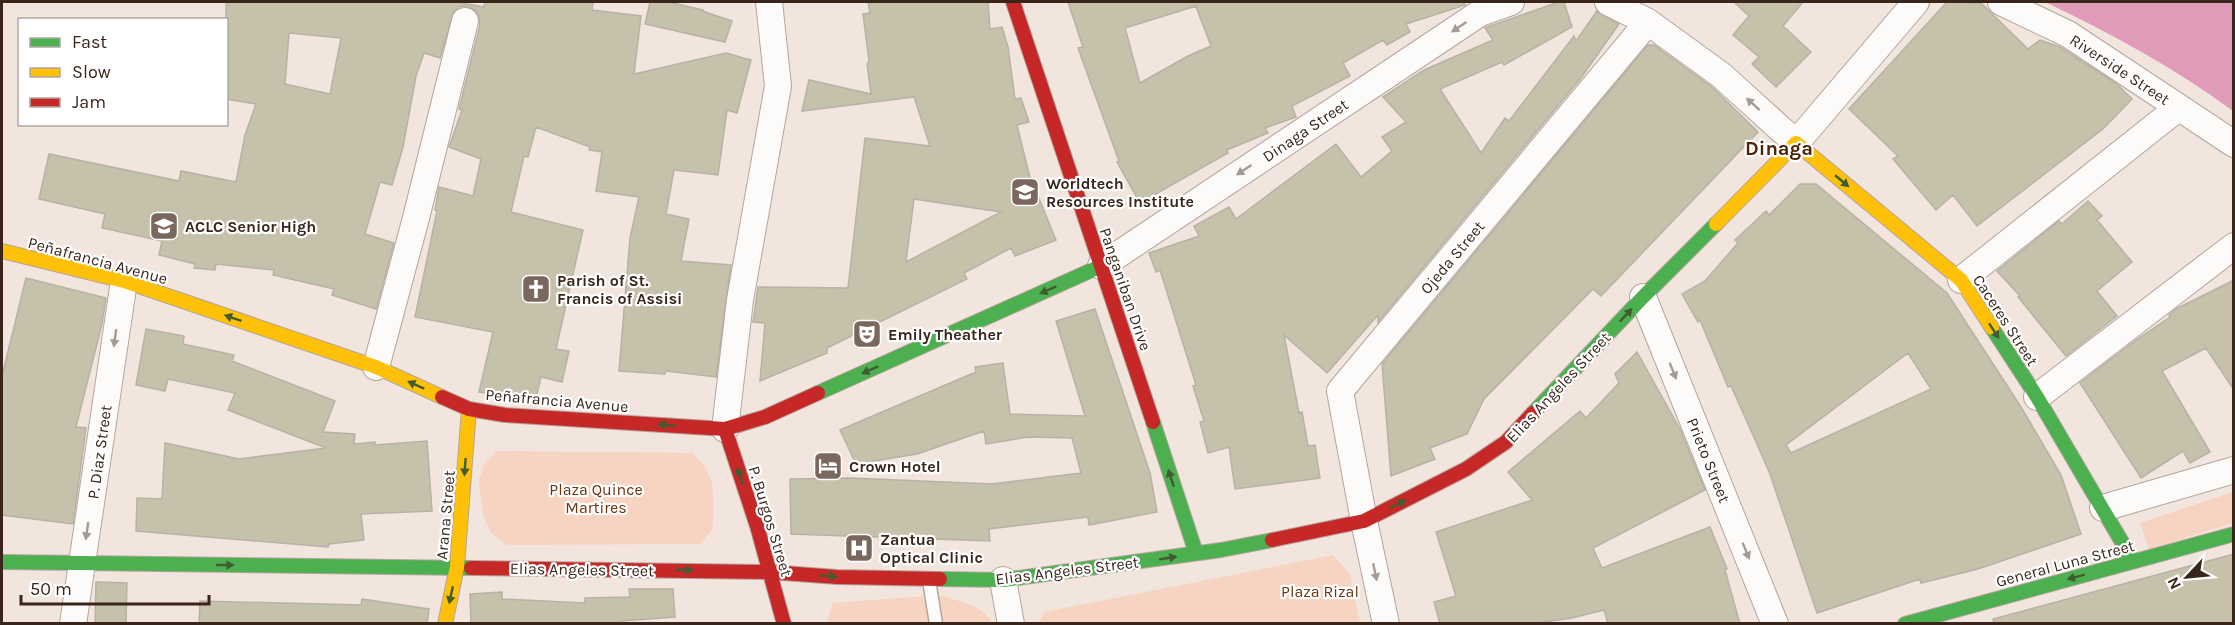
<svg xmlns="http://www.w3.org/2000/svg" width="2235" height="625" viewBox="0 0 2235 625" font-family="Karla,sans-serif">
<style>
.green{fill:#f7d4c1}
.water{fill:#e09bb8}
.building{fill:#c6c1aa;stroke:#b7b2a5;stroke-width:1.5;fill-rule:evenodd}
.lines{fill:none;stroke-linecap:round;stroke-linejoin:round}
.lane-casing{stroke:#b4a59d;stroke-width:15}
.street-casing{stroke:#b4a59d;stroke-width:28}
.fast-casing{stroke:#b4a59d;stroke-width:16}
.slow-casing{stroke:#b4a59d;stroke-width:16}
.jam-casing{stroke:#b4a59d;stroke-width:16}
.lane{stroke:#fdfbfa;stroke-width:12}
.street{stroke:#fdfbfa;stroke-width:26}
.fast{stroke:#4caf50;stroke-width:14}
.slow{stroke:#ffc107;stroke-width:14}
.jam{stroke:#c62828;stroke-width:14}
.oneway{fill:#a59b95}
.oneway2{fill:#415c30}
.labels{text-anchor:middle;stroke-width:4.5;stroke-linejoin:round;paint-order:stroke}
.street-label{font-size:16px;fill:#3a251a;stroke:#fff}
.poi-label{font-size:16px;font-weight:bold;fill:#3a251a;stroke:#fff;text-anchor:start}
.park-label{font-size:16px;fill:#6c330c;stroke:#fff}
.quarter-label{font-size:20px;font-weight:bold;fill:#4e2408;stroke:#fff}
</style>
<rect width="100%" height="100%" fill="#f1e5de"/>
<path class="green" d="M497,451l195,2 13,13 7,17 2,29 -2,18 -12,14 -193,1 -16,-12 -8,-18 -4,-34 5,-17z
M2233,492v31l-84,26 -9,-26z
M1333,555l17,19 10,49h-322l7,-11z
M939,595c18,6 45,10 53,28l-166,1 7,-21z"/>
<path class="water" d="M2045,2h188v109c-58,-43 -123,-78 -188,-109z"/>
<path class="building" d="M226,2h231l27,5 1,-5h108l-1,8 49,6 -7,58 92,-21 25,7 -14,53 -10,-3 -9,65 -44,-5 -8,44 23,5 -8,42 50,4 -15,112 -50,-6 -1,3 -46,-3 11,-133 9,-41 -43,-6 6,-39 -13,-2 1,-3 -54,-20 -8,30 -4,-1 -13,56 72,18 -27,119 13,2 -7,31 -21,-5 -5,21 -57,-6 14,-60 -78,-15 22,-106 -2,-1 4,-23 34,9 8,-37 -32,-12 13,-37 -3,-1 21,-84 -1,-9 -3,-5 -7,-4 -8,-1 -7,5 -14,47 -16,-5 -8,23 -13,71 -11,38 -12,-3 -15,52 29,9 -18,66 -44,-14 2,-6 -61,-14 1,-5 -58,-6 -1,6 -21,-2 1,-4 -36,-9 3,-14 -60,-13 3,-14 -66,-15 10,-45 130,27 2,-10 55,11 9,-47 11,-31 -30,-5zM289,33l52,5 -11,56 -45,-10z
M650,2h18l35,8 -1,1 30,10 -7,21 -80,-18z
M868,2h120l2,27 12,-2 6,20 7,52 6,-1 8,24 -12,3 18,73 3,-2 18,44 -41,16 -4,-8 -47,25 3,6 -140,69v5l-67,28 5,-58 -12,-1 5,-35 90,1 17,-150 65,8 -16,-49 -112,14 7,-31 62,14 -4,-30 2,-3 -6,-47 7,-1zM914,199l87,13 -95,50z
M1068,2h396l1,3 -59,19 4,8 -23,13 -4,-5 -40,23 7,13 -58,30 4,11 -31,11 3,5 -41,17 1,3 -88,50 -23,-41 2,-1 -41,-113 5,-1zM1195,4l16,42 -23,10 -48,27 -15,-55 71,-22z
M1559,2h5l8,25 -68,38 -2,-3 -62,27 41,64 24,-35 4,3 65,-85 2,5 21,-30 22,13 -38,54 -203,244v-7l-51,58 -43,-38 15,78 3,-1 6,34 7,-1 5,33 -85,11 -6,-42 -21,6 -8,-31 4,-1 -11,-35 3,-1 -36,-115 -4,2 -7,-19 50,-17 -5,-10 35,-19 7,12 100,-75 25,33 31,-26 -10,-14 24,-15 -23,-25 41,-27 69,-30 -8,-12 2,-1z
M1734,2h69l-20,24 28,26 -35,35 -24,-23 7,-7 -26,-22 16,-19z
M1947,2l34,1 47,46 12,-9 20,7 57,37 15,15 -29,30 -126,97 -24,-31 -17,15 -43,-51 5,-3 -49,-47z
M1648,45h6l58,42 46,45 -157,164 -8,-7 -109,110 -17,35 -37,14 5,11 -44,17 -9,-112z
M1800,184h16l131,109 74,114 40,68 20,59 -103,35 -57,14 -1,-4 -103,34 -47,-139 -13,-30 -26,-58 -3,1 -28,-67 -2,2 -16,-28 23,-13 33,-38 -3,-3 31,-29 3,4zM1908,353l23,36 -140,64 -5,-8z
M2088,201l14,15 -5,4 35,42 -35,29 20,25 -51,40 -48,-59 2,-1 -23,-25 62,-50 3,3z
M26,278l80,20 -4,26 -26,103 10,1 -13,96 -71,-9v-139z
M2234,280v110l-28,-42 -44,23 48,81 -20,11 -7,-12 -42,27 -61,-95 56,-43 34,-23 -1,-2 7,-6z
M1095,309l55,164 7,39 -68,13 -1,-8 -99,12 1,12 -199,-7 -1,-55 60,-1 142,6 89,-11 -9,-35 -44,-1 -42,7 -2,-13 -67,23 -61,10 -16,-34 136,-58 -1,-5 28,-4 7,51 75,2 -29,-95z
M146,329l38,7 -1,8 51,11 -2,6 103,40 -12,31 32,2 -1,10 21,-2v3l52,-4 5,70 -71,3 3,26 -35,4 -1,3 -192,-16 1,-33 25,1 3,-56 74,16 87,-11 -98,-38 7,-17 -67,-14 -3,12 -29,-6z
M1637,352l43,77 25,61 -112,58 9,20 108,-41 17,42 -2,1 15,54h-132l-4,-14 -32,8 -42,6h-90l-6,-22 22,-6 -20,-64 96,-32 -24,-28 72,-61 6,7 33,-35 -4,-9z
M2234,554v70h-240l-1,-5z
M96,582l31,1 -1,41h-31z
M629,589h44l2,28 -54,4v3h-150l-1,-30 32,-2v7l83,4v-5l45,-1z
M362,599l67,10 -2,15h-228l1,-23 161,4z"/>
<g class="lines">
<g class="lane-casing">
<path id="lane" d="M929,580l7,44"/>
</g>
<g class="street-casing">
<path id="street" d="M1608,2l40,20 73,53 75,68 120,-141
M2001,2l67,32 166,110
M1101,266l379,-253 31,-11
M1961,280l217,-172
M1643,297l132,327
M376,367l40,-149 49,-197
M2037,397l197,-151
M725,429l15,-129 38,-214 -9,-84
M2103,508l131,-38
M1003,580l8,44
M73,624l51,-343
M1386,624l-22,-103 -24,-130 308,-369"/>
</g>
<g class="fast-casing">
<path id="fast" d="M1992,328l45,69 96,164
M818,393l283,-127
M1533,413l110,-116 73,-73
M1153,422l43,131
M2,562l469,6
M940,579l63,1 218,-30 51,-10
M1905,624l329,-90"/>
</g>
<g class="slow-casing">
<path id="slow" d="M1716,224l80,-81 165,137 31,48
M2,251l122,30 252,86 66,30
M445,624l12,-57 12,-158"/>
</g>
<g class="jam-casing">
<path id="jam" d="M1013,2l140,420
M442,397l27,12 36,6 220,14 40,-12 53,-24
M725,429l32,97 27,98
M1272,540l92,-19 102,-52 40,-27 27,-29
M471,568l299,4 67,5 103,2"/>
</g>
<use href="#lane" class="lane"/>
<use href="#street" class="street"/>
<use href="#fast" class="fast"/>
<use href="#slow" class="slow"/>
<use href="#jam" class="jam"/>
</g>
<defs><path id="oneway-solid" d="M-6-.8H1V-3.2L6.5 0L1 3.2V.8H-6Z" transform="scale(1.5)"/></defs>
<g class="oneway">
<use href="#oneway-solid" transform="translate(1459 27) rotate(146)"/>
<use href="#oneway-solid" transform="translate(1753 104) rotate(-138)"/>
<use href="#oneway-solid" transform="translate(1244 170) rotate(146)"/>
<use href="#oneway-solid" transform="translate(115 338) rotate(98)"/>
<use href="#oneway-solid" transform="translate(1673 371) rotate(68)"/>
<use href="#oneway-solid" transform="translate(87 531) rotate(98)"/>
<use href="#oneway-solid" transform="translate(1746 551) rotate(68)"/>
<use href="#oneway-solid" transform="translate(1375 572) rotate(78)"/>
</g>
<g class="oneway2">
<use href="#oneway-solid" transform="translate(1842 181) rotate(40)"/>
<use href="#oneway-solid" transform="translate(1048 290) rotate(156)"/>
<use href="#oneway-solid" transform="translate(1626 315) rotate(-47)"/>
<use href="#oneway-solid" transform="translate(233 318) rotate(-161)"/>
<use href="#oneway-solid" transform="translate(1994 331) rotate(57)"/>
<use href="#oneway-solid" transform="translate(870 370) rotate(156)"/>
<use href="#oneway-solid" transform="translate(416 385) rotate(-156)"/>
<use href="#oneway-solid" transform="translate(667 425) rotate(-176)"/>
<use href="#oneway-solid" transform="translate(465 467) rotate(94)"/>
<use href="#oneway-solid" transform="translate(740 476) rotate(-108)"/>
<use href="#oneway-solid" transform="translate(1171 478) rotate(-108)"/>
<use href="#oneway-solid" transform="translate(1398 504) rotate(-26)"/>
<use href="#oneway-solid" transform="translate(1168 558) rotate(-9)"/>
<use href="#oneway-solid" transform="translate(225 565)"/>
<use href="#oneway-solid" transform="translate(684 570) rotate(1)"/>
<use href="#oneway-solid" transform="translate(828 576) rotate(4)"/>
<use href="#oneway-solid" transform="translate(2076 577) rotate(165)"/>
<use href="#oneway-solid" transform="translate(451 595) rotate(102)"/>
</g>
<defs>
<g id="university-square" transform="scale(1.5)"><rect x="-9" y="-9" width="18" height="18" rx="4" fill="#7a685f" stroke="#fff"/><path d="M0-5L7-2L0 1L-7-2ZM-4 1L0 2.5L4 1V4Q0 6-4 4Z" fill="#fff"/></g>
<g id="school-square" transform="scale(1.5)"><rect x="-9" y="-9" width="18" height="18" rx="4" fill="#7a685f" stroke="#fff"/><path d="M0-5L7-2L0 1L-7-2ZM-4 1L0 2.5L4 1V4Q0 6-4 4Z" fill="#fff"/></g>
<g id="church-square" transform="scale(1.5)"><rect x="-9" y="-9" width="18" height="18" rx="4" fill="#7a685f" stroke="#fff"/><path d="M-1.2-6h2.4v3.5h3.3v2.4h-3.3V6h-2.4V-.1h-3.3v-2.4h3.3Z" fill="#fff"/></g>
<g id="theatre-square" transform="scale(1.5)"><rect x="-9" y="-9" width="18" height="18" rx="4" fill="#7a685f" stroke="#fff"/><path d="M-5-5.5Q0-4 5-5.5V0Q5 5 0 6Q-5 5-5 0ZM-3.3-2.5H-1v1.5H-3.3ZM1-2.5H3.3v1.5H1ZM-2.8 1Q0 5.5 2.8 1Z" fill="#fff"/></g>
<g id="hotel-square" transform="scale(1.5)"><rect x="-9" y="-9" width="18" height="18" rx="4" fill="#7a685f" stroke="#fff"/><path d="M-6-4.5h1.5V1H6V5H4.5V3h-9V5H-6ZM-4 0a1.8 1.8 0 1 1 3.6 0ZM.5 0V-2.5h3Q6-2.5 6 0Z" fill="#fff"/></g>
<g id="hospital-square" transform="scale(1.5)"><rect x="-9" y="-9" width="18" height="18" rx="4" fill="#7a685f" stroke="#fff"/><path d="M-5-5h3v3.5h4V-5h3V5h-3V1.5h-4V5h-3Z" fill="#fff"/></g>
</defs>
<g fill-rule="evenodd">
<use href="#university-square" x="1025" y="192"/>
<use href="#school-square" x="164" y="226"/>
<use href="#church-square" x="536" y="289"/>
<use href="#theatre-square" x="867" y="334"/>
<use href="#hotel-square" x="828" y="466"/>
<use href="#hospital-square" x="859" y="548"/>
</g>
<g class="labels">
<g class="street-label">
<text transform="translate(2120 69) rotate(33)" y="6">Riverside Street</text>
<text transform="translate(1305 130) rotate(-34)" y="6">Dinaga Street</text>
<text transform="translate(1452 257) rotate(-50)" y="6">Ojeda Street</text>
<text transform="translate(98 260) rotate(15)" y="6">Peñafrancia Avenue</text>
<text transform="translate(1126 289) rotate(71)" y="6">Panganiban Drive</text>
<text transform="translate(2006 320) rotate(57)" y="6">Caceres Street</text>
<text transform="translate(1558 387) rotate(-47)" y="6">Elias Angeles Street</text>
<text transform="translate(557 400) rotate(5)" y="6">Peñafrancia Avenue</text>
<text transform="translate(99 452) rotate(-82)" y="6">P. Diaz Street</text>
<text transform="translate(1709 460) rotate(68)" y="6">Prieto Street</text>
<text transform="translate(445 515) rotate(-85)" y="6">Arana Street</text>
<text transform="translate(771 521) rotate(73)" y="6">P. Burgos Street</text>
<text transform="translate(2065 563) rotate(-15)" y="6">General Luna Street</text>
<text transform="translate(582 569) rotate(1)" y="6">Elias Angeles Street</text>
<text transform="translate(1067 570) rotate(-7)" y="6">Elias Angeles Street</text>
</g>
<g class="poi-label">
<text x="1046" y="189">Worldtech<tspan x="1046" dy="18">Resources Institute</tspan></text>
<text x="185" y="232">ACLC Senior High</text>
<text x="557" y="286">Parish of St.<tspan x="557" dy="18">Francis of Assisi</tspan></text>
<text x="888" y="340">Emily Theather</text>
<text x="849" y="472">Crown Hotel</text>
<text x="880" y="545">Zantua<tspan x="880" dy="18">Optical Clinic</tspan></text>
</g>
<g class="park-label">
<text x="596" y="495">Plaza Quince<tspan x="596" dy="18">Martires</tspan></text>
<text x="1320" y="597">Plaza Rizal</text>
</g>
<g class="quarter-label">
<text x="1779" y="155">Dinaga</text>
</g>
</g>
<rect width="2235" height="625" fill="none" stroke="#3a251a" stroke-width="6"/>
<rect x="18" y="18" width="210" height="108" fill="#ffffff" stroke="#b0a8a3" stroke-width="1.5"/>
<rect x="30" y="38" width="30" height="9" fill="#4caf50" stroke="#b0a8a3" stroke-width="1.5"/>
<text x="72" y="48" font-size="18" fill="#3a251a">Fast</text>
<rect x="30" y="68" width="30" height="9" fill="#ffc107" stroke="#b0a8a3" stroke-width="1.5"/>
<text x="72" y="78" font-size="18" fill="#3a251a">Slow</text>
<rect x="30" y="98" width="30" height="9" fill="#c62828" stroke="#b0a8a3" stroke-width="1.5"/>
<text x="72" y="108" font-size="18" fill="#3a251a">Jam</text>
<g transform="translate(2187 577) rotate(244)" stroke="#ffffff" stroke-width="4.5" paint-order="stroke">
<path d="M0-4.5L10 22L0 15L-10 22Z" fill="#3a251a"/>
<text y="-9" font-size="16" font-weight="bold" text-anchor="middle" fill="#3a251a">N</text>
</g>
<path d="M21 595v9h188v-9" fill="none" stroke="#3a251a" stroke-width="3"/>
<text x="30" y="595" font-size="18" fill="#3a251a" stroke="#ffffff" stroke-width="4.5" paint-order="stroke">50 m</text>
</svg>
